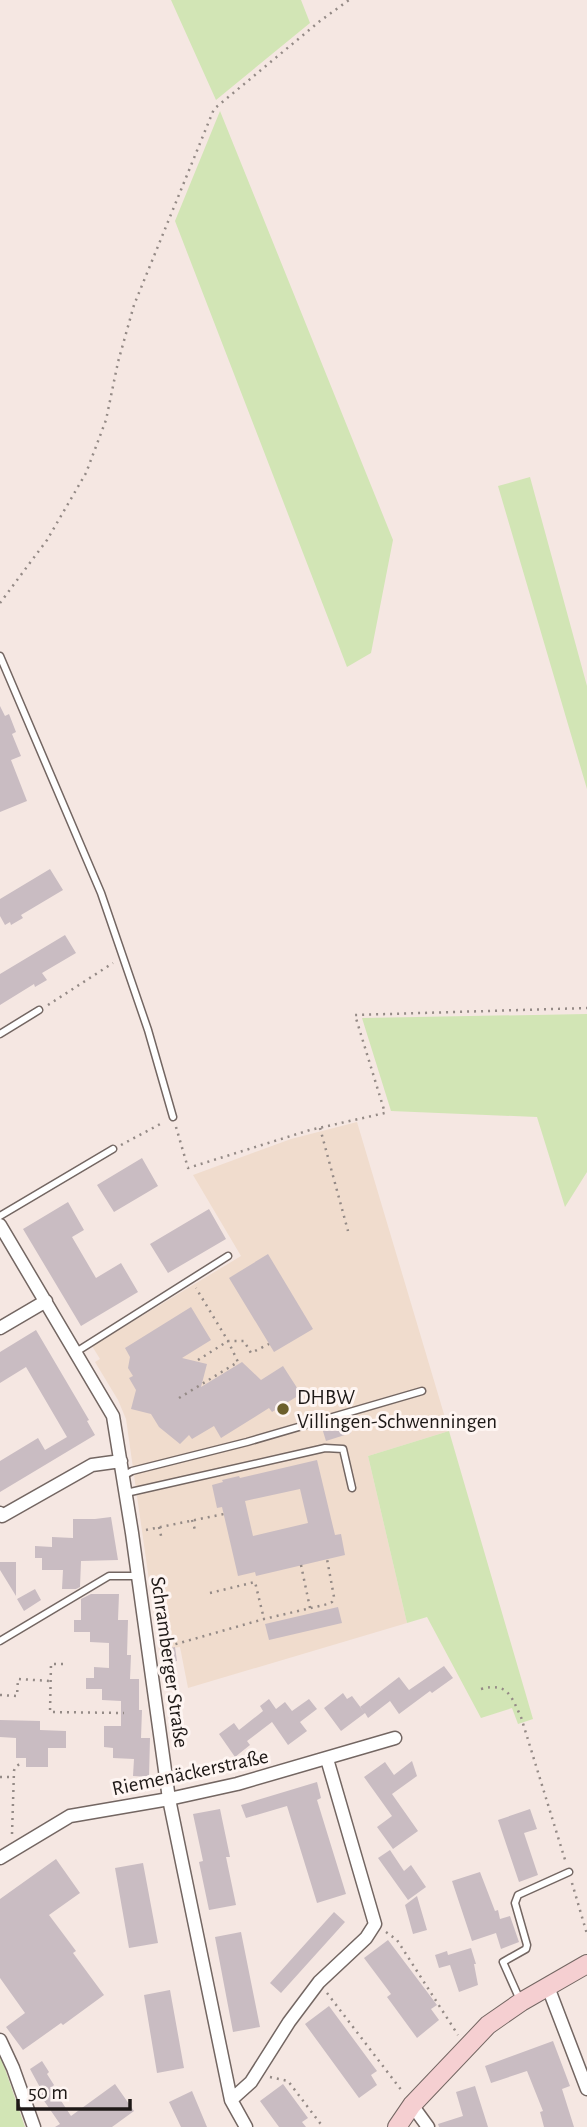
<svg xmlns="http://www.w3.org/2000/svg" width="587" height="2127" viewBox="0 0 587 2127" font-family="'Alegreya Sans',sans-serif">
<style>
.education{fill:#f0dccd}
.green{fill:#d2e5b5}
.building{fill:#c9bcc2;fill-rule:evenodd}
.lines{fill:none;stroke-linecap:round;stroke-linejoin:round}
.lane-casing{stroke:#736662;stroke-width:9}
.street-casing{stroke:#736662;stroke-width:15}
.secondary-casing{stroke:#736662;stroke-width:20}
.path{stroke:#948a86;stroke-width:2.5;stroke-dasharray:2 5;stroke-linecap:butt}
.lane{stroke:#fff;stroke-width:6}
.street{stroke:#fff;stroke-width:12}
.secondary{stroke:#f5cfd1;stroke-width:18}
.poi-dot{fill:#6c5f2c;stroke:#fef5f2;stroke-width:2.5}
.labels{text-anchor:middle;stroke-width:6;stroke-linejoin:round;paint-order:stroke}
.poi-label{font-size:21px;fill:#1e1917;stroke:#fef5f2;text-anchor:start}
.street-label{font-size:21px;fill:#1e1917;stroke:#fef5f2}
</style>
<rect width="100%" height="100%" fill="#f5e7e2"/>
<path class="education" d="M357,1122l92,309 -81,25 39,167 -219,65 -8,-41 -21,3 -33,-231 -8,-19 -23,-38 5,-3 -8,-13 149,-90 -48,-81 98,-36z"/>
<path class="green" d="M171,0h130l9,23 -94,77z
M220,111l173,429 -22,113 -24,14 -172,-446z
M530,477l57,209v103l-89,-303z
M587,1014v158l-22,35 -28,-90 -146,-6 -29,-93z
M449,1431l84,288 -15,5 -6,-16 -31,10 -54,-101 -20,6 -39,-167z
M0,2056l2,4 23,67h-25z"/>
<path class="building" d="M0,706l5,10 4,-2 7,18 -4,2 9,22 -10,4 16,41 -27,11z
M50,869l13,21 -42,25 2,3 -12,7 -1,-3 -5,3 -5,-9v-17z
M65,935l11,18 -34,20 5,7 -12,7 -1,-3 -34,21v-31z
M142,1158l16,28 -44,26 -17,-27z
M68,1202l16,28 -12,7 24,41 25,-15 17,29 -57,34 -58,-97z
M209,1209l17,30 -58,34 -18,-29z
M268,1254l45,75 -39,23 -45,-74z
M191,1307l20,33 -29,18 25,6 -6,23 41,-25 19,18 22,-14 18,28 -29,18 -3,-4 -48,30 -7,-12 -22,13 -3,-4 -9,9 -21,-17 -8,-13 -20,-5 5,-19 -7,-12 4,-2 -5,-8 2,-11 -5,-9z
M36,1330l53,90 -2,1 8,14 -95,57v-31l38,-23 7,12 22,-13 -41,-70 -26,16v-31z
M347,1421l4,12 -25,8 -4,-13z
M317,1460l18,75 6,-1 4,21 -89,21 -1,-4 -17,4 -16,-69 -5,1 -5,-23 11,-3 -1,-2 17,-4 1,2zM300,1489l8,34 -55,13 -8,-35z
M111,1517l7,43 -37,1 -1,26 -4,2h-14l1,-19h-21v-12h-7v-12l17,1v-10l21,1v-19h22z
M0,1562h16v34l-16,-26z
M35,1589l6,11 -17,11 -7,-12z
M91,1594h28l-1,26h10l-1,35h4l-1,24h9v31h3l-1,28h9l-1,39 -16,-1 1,-17 -21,-1v-10l-9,-1v-21h17v-25l-19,-1v-11h-16v-11h8v-11l15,1v-25l-19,-1v-10h-16v-12h7v-21z
M338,1607l4,16 -73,17 -4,-16z
M175,1647l2,14 -13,2 -2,-13z
M444,1666l9,12 -21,15 -2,-2 -31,23 -9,-13 -22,17 -3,-5 -24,18 -17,-23 19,-15 4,6 5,-3 12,16 -4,-5 39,-30 10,13z
M269,1699l7,10 9,-7 7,9 17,-12 8,10 -17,13 7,9 -19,14 -16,-23 -25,19 3,4 -15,12 -16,-23 15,-11 5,7 24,-19 -3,-5z
M0,1720l40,1v9l26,1v17h-18v19h-22v-9h-10v-20l-16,-1z
M412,1761l5,15 -25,18 26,37 -25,18 -16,-22 15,-11 -28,-39 21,-15 9,13z
M317,1782l4,16 -4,2 29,94 -29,9 -30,-97 -41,12 -5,-13z
M220,1809l10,48h-4l10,48 -27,5 -10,-48 4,-1 -10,-47z
M530,1809l7,20 -13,4 14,42 -19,7 -21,-62z
M390,1850l14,21 7,-6 15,22 -18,13 -30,-42z
M56,1859l24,34 -31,22 27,36 -3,2 31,42 -41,30 -2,-2 -38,27 -17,-23 19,-14 -25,-35v-79z
M143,1863l15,80 -29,5 -14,-80z
M480,1872l15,39 3,-1 2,9 10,-3 9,26 -18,7 -5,-16 -24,8 -20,-60z
M417,1896l10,34 -14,4 -8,-29z
M334,1912l11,10 -64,71 -11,-10z
M241,1932l19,95 -27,5 -18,-95z
M388,1940l49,65 -6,4 8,11 -22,18 -30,-41 4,-3 -27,-36z
M471,1948l5,16h-2l4,21 -19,7 -9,-27 -11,3 -4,-13 12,-4 1,4z
M170,1990l14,78 -27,5 -13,-78z
M329,2006l48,65 -6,4 6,10 -18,13 -54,-74z
M553,2041l17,45 -8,3 12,38h-30l-4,-15 3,-1 -16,-40 -36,12 -6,-17z
M42,2061l7,11 -2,2 7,11 -2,2 19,29 44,-32 19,27 -22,16h-57l5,-3 -20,-29 3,-2 -13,-24z
M283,2084l25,34 -6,4 4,5h-27l-19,-26z
M475,2086l13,41h-49l-1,-3 25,-8 -7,-24z
M192,2091l15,36h-26l-12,-25z"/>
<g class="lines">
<g class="lane-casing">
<path id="lane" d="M0,656l101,237 47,137 25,87
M0,1034l39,-24
M0,1216l113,-67
M76,1352l152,-96
M123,1476l9,-5 115,-29 175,-51
M126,1493l199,-45 18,1 9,39
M0,1641l109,-65h29
M520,2000l-17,-38 23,-13 1,-4 -12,-42 3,-8 51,-23"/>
</g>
<g class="street-casing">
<path id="street" d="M0,1225l113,191 19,117 37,266 62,301 15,27
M0,1328l46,-27
M0,1513l2,3 90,-51 29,-4
M0,1858l70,-42 99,-17 68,-15 158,-46
M548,1987l39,102
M0,2040l13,28 21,59
M231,2100l20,-18 38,-60 30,-40 47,-44 9,-14 -48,-165
M412,2105l16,22"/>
</g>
<g class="secondary-casing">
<path id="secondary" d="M397,2127l15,-22 76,-80 33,-23 66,-38"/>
</g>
<path class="path" d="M0,603l47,-63 39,-67 20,-53 12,-58 16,-57 80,-196 106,-88 29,-21
M48,1005l65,-42
M176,1127l12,41 122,-38 75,-17 -30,-98 232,-7
M320,1128l28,103
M121,1145l43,-23
M198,1360l30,-19h16l7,12 18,-9
M179,1398l59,-36 -10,-21 -32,-53
M192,1520l4,13
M159,1527l3,13
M146,1530l78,-16
M301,1565l9,43
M210,1593l45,-11 9,37
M162,1648l102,-29 64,-15 4,-2 2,-5 -7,-38
M63,1664h-12l-1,48 74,1
M481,1689c27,-7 30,7 40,28l45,146
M0,1695l17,1 1,-17 32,2
M0,1777h13
M12,1834l2,-63 1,-4 8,-5
M572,1883l15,51
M386,1932l11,8 61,95
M327,1993l75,98
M270,2077l18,4 35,46"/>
<use href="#lane" class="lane"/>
<use href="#street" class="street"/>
<use href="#secondary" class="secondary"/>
</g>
<circle class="poi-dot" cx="283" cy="1409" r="7"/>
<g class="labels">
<g class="poi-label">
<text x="297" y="1404">DHBW<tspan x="297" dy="24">Villingen-Schwenningen</tspan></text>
</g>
<g class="street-label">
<text transform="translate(170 1662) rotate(82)" y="7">Schramberger Straße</text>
<text transform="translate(190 1772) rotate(-12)" y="7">Riemenäckerstraße</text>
</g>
</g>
<path d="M18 2099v10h112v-10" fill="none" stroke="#1e1917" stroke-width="3.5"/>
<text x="28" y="2099" font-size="21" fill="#1e1917" stroke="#fef5f2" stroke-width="5" paint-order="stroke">50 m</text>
</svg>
